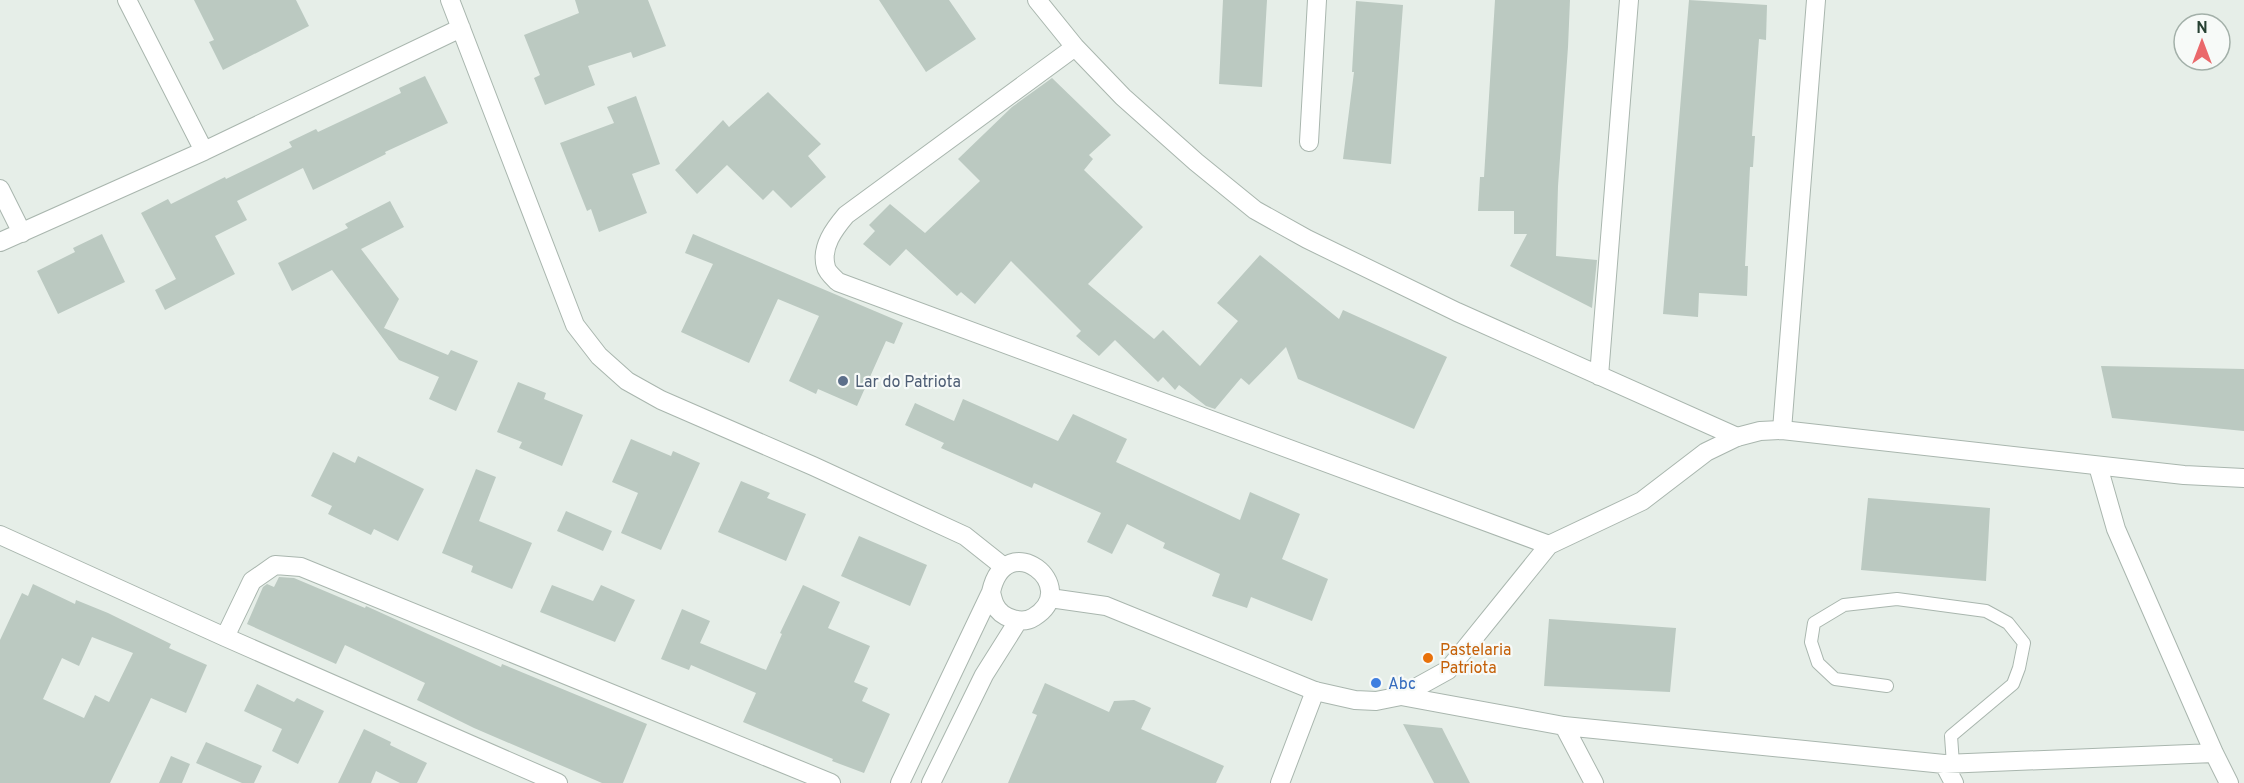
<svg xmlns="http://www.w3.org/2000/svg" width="2244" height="783" viewBox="0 0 2244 783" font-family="Overpass,sans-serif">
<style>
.building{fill:#bbc9c1;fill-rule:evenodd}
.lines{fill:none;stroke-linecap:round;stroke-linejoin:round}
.service-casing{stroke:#a9b6ae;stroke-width:14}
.minor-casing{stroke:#a9b6ae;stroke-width:20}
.tertiary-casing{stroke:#a9b6ae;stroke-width:20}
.service{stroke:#fff;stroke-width:12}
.minor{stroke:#fff;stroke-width:18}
.tertiary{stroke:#fff;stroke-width:18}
.service-dot{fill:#5c6f8a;stroke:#f7faf8;stroke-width:2}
.food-dot{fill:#e8710a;stroke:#f7faf8;stroke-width:2}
.shop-dot{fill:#3f7fe0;stroke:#f7faf8;stroke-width:2}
.labels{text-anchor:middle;stroke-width:4.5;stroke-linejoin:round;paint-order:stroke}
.service-label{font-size:16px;fill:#4e5e75;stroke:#f7faf8;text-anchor:start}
.food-label{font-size:16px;fill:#c56008;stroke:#f7faf8;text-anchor:start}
.shop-label{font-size:16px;fill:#366cbe;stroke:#f7faf8;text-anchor:start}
</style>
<rect width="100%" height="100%" fill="#e6eee8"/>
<path class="building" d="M194,0h102l13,26 -86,44 -14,-28 5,-2z
M575,0h73l18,46 -33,12 -2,-6 -43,14 7,19 -50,20 -11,-27 6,-3 -16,-40 55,-22z
M879,0h70l27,39 -50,33z
M1223,0h44l-5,87 -43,-3z
M1495,0h75l-2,47 -10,139 -2,70 41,4 -5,48 -82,-42 17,-32h-13v-23h-36l2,-34h4z
M1689,0l78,5 -1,35 -7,-1 -7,97h3l-2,31h-3l-5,99h3l-1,30 -48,-3 -1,24 -35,-3z
M1356,1l47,4 -12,159 -48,-5 11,-87h-2z
M425,76l23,47 -63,29 1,2 -73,36 -10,-22 -66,33 10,19 -32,16 20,38 -70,36 -10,-20 21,-11 -35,-66 27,-14 3,5 54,-27 1,2 66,-32 -3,-5 27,-13 2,3 83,-39 -2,-5z
M1052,78l59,57 -22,20 4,4 -9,11 59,57 -55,57 66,55 9,-9 37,36 38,-45 -21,-18 43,-48 79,64 4,-9 104,47 -33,72 -116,-50 -12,-32 -37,38 -8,-7 -26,31 -9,-3 -27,-21 -4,5 -12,-13 -5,5 -43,-42 -16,16 -23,-20 5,-5 -70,-70 -36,43 -14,-12 -4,4 -51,-47 -16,17 -27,-22 12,-13 -6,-6 21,-21 35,29 55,-52 -22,-22 54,-52z
M768,92l53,52 -13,12 18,21 -35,31 -18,-18 -10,10 -36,-35 -30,29 -22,-24 48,-50 6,7z
M636,96l24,68 -28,10 15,39 -48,19 -8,-23 -4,2 -27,-68 54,-20 -7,-16z
M390,201l14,26 -43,22 38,50 -15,29 64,27 3,-5 27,11 -22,50 -27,-12 10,-22 -40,-17 -67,-90 -40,21 -14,-28 70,-35 -3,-4z
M102,234l23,48 -67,32 -21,-43 38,-19 -2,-4z
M693,234l210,89 -9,21 -8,-3 -29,65 -39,-17 -2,5 -27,-13 30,-65 -41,-17 -29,64 -68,-31 32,-68 -28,-11z
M2101,366l143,3v62l-132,-13z
M518,382l28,11 -2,6 39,16 -21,51 -43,-18 3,-6 -25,-10z
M963,399l95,42 15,-27 54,25 -11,23 124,58 10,-28 50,22 -18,45 46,20 -16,42 -61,-24 -4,11 -35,-12 8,-22 -57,-26 2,-5 -38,-19 -15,30 -25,-12 14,-29 -67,-30 -2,5 -91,-40 3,-5 -39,-18 10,-22 39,18z
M631,439l40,17 2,-5 27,12 -39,87 -40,-17 17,-40 -26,-11z
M333,452l22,11 3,-7 66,33 -26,52 -24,-12 -3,6 -43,-21 4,-8 -21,-10z
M476,469l20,8 -17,44 53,22 -20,46 -41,-17 2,-6 -31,-13z
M741,481l29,12 -3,5 39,16 -20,47 -68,-29z
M1868,498l122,10 -4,73 -125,-11z
M566,511l46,20 -9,20 -46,-20z
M859,536l68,29 -17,41 -69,-30z
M279,577l15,1 71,30 1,-2 135,61 1,-3 145,60 -24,59h-21l-128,-55 -57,-28 8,-17 -80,-38 -9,19 -89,-40 16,-37 4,-3 7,3z
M33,584l42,20 1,-4 32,13 63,31 -2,4 38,17 -21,48 -35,-15 -41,85h-110v-143l22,-47 6,3zM92,637l41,16 -24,49 -14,-7 -11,23 -41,-19 19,-41 17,8z
M552,585l41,16 8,-16 34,15 -20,42 -75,-30z
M803,585l37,17 -12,26 42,18 -16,36 14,6 -6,13 28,13 -26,59 -32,-12 1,-2 -90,-37 13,-29 -65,-28 -2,5 -28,-11 21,-50 28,12 -10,22 66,27 16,-36 -2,-1z
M1549,619l127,9 -6,64 -126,-6z
M1045,683l64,29 5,-11 20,-1 17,8 -10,21 83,37 -8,17h-208l29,-68 -5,-2z
M257,684l37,18 3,-4 27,13 -26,53 -26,-13 10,-22 -38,-18z
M1403,724l39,4 28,55h-36z
M364,729l27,13 -1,3 37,18 -10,20h-17l-24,-12 -5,12h-33z
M206,742l56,24 -8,17h-12l-46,-20z
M171,756l19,8 -8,19h-23z"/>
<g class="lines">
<g class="service-casing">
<path id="service" d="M1887,686l-52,-7 -17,-16 -7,-21 3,-19 30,-18 53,-6 89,12 22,12 16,20 -5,25 -6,16 -62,52 2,28"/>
</g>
<g class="minor-casing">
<path id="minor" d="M127,0l77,151
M450,0l125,325 24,31 28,25 34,19 152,66 152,70 39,31
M1037,0l38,47 48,50 73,65 59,48 52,29 150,73 280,125
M1075,47l-229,168c-11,13 -26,32 -20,52 1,5 8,11 12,15l711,263
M1309,142l8,-142
M0,189l22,44
M0,242l204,-91 257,-123
M1599,376l30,-376
M1782,430l34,-430
M2098,466l18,63 98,224 15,30
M0,535l225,102 333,146
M225,637l27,-56 23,-16 26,2 530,216
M1401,696l163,30 380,38 270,-11
M1564,726l30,57
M1944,764l10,19
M1280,783l35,-92"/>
</g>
<g class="tertiary-casing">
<path id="tertiary" d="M1050,598l56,8 209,85 40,9 21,1 25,-5 47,-26 101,-125 93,-44 64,-49 31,-15 23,-6 22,-1 402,45 60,3
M900,783l91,-191c15,-67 92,-5 43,25 -12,8 -33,1 -39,-12 -2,-4 -3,-9 -4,-13
M931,783l53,-108 34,-54"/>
</g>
<use href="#service" class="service"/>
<use href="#minor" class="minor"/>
<use href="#tertiary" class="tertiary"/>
</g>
<circle class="service-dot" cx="843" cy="381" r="6"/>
<circle class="food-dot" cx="1428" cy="658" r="6"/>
<circle class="shop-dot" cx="1376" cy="683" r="6"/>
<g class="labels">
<g class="service-label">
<text x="855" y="387">Lar do Patriota</text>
</g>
<g class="food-label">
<text x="1440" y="655">Pastelaria<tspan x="1440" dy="18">Patriota</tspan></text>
</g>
<g class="shop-label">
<text x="1388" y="689">Abc</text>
</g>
</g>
<g transform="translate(2202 42)"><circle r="28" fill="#f7faf8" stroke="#a3b0a9" stroke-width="1.5"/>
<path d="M0-4.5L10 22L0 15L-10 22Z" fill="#ea686b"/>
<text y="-9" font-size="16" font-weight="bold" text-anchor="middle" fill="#264032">N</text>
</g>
</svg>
